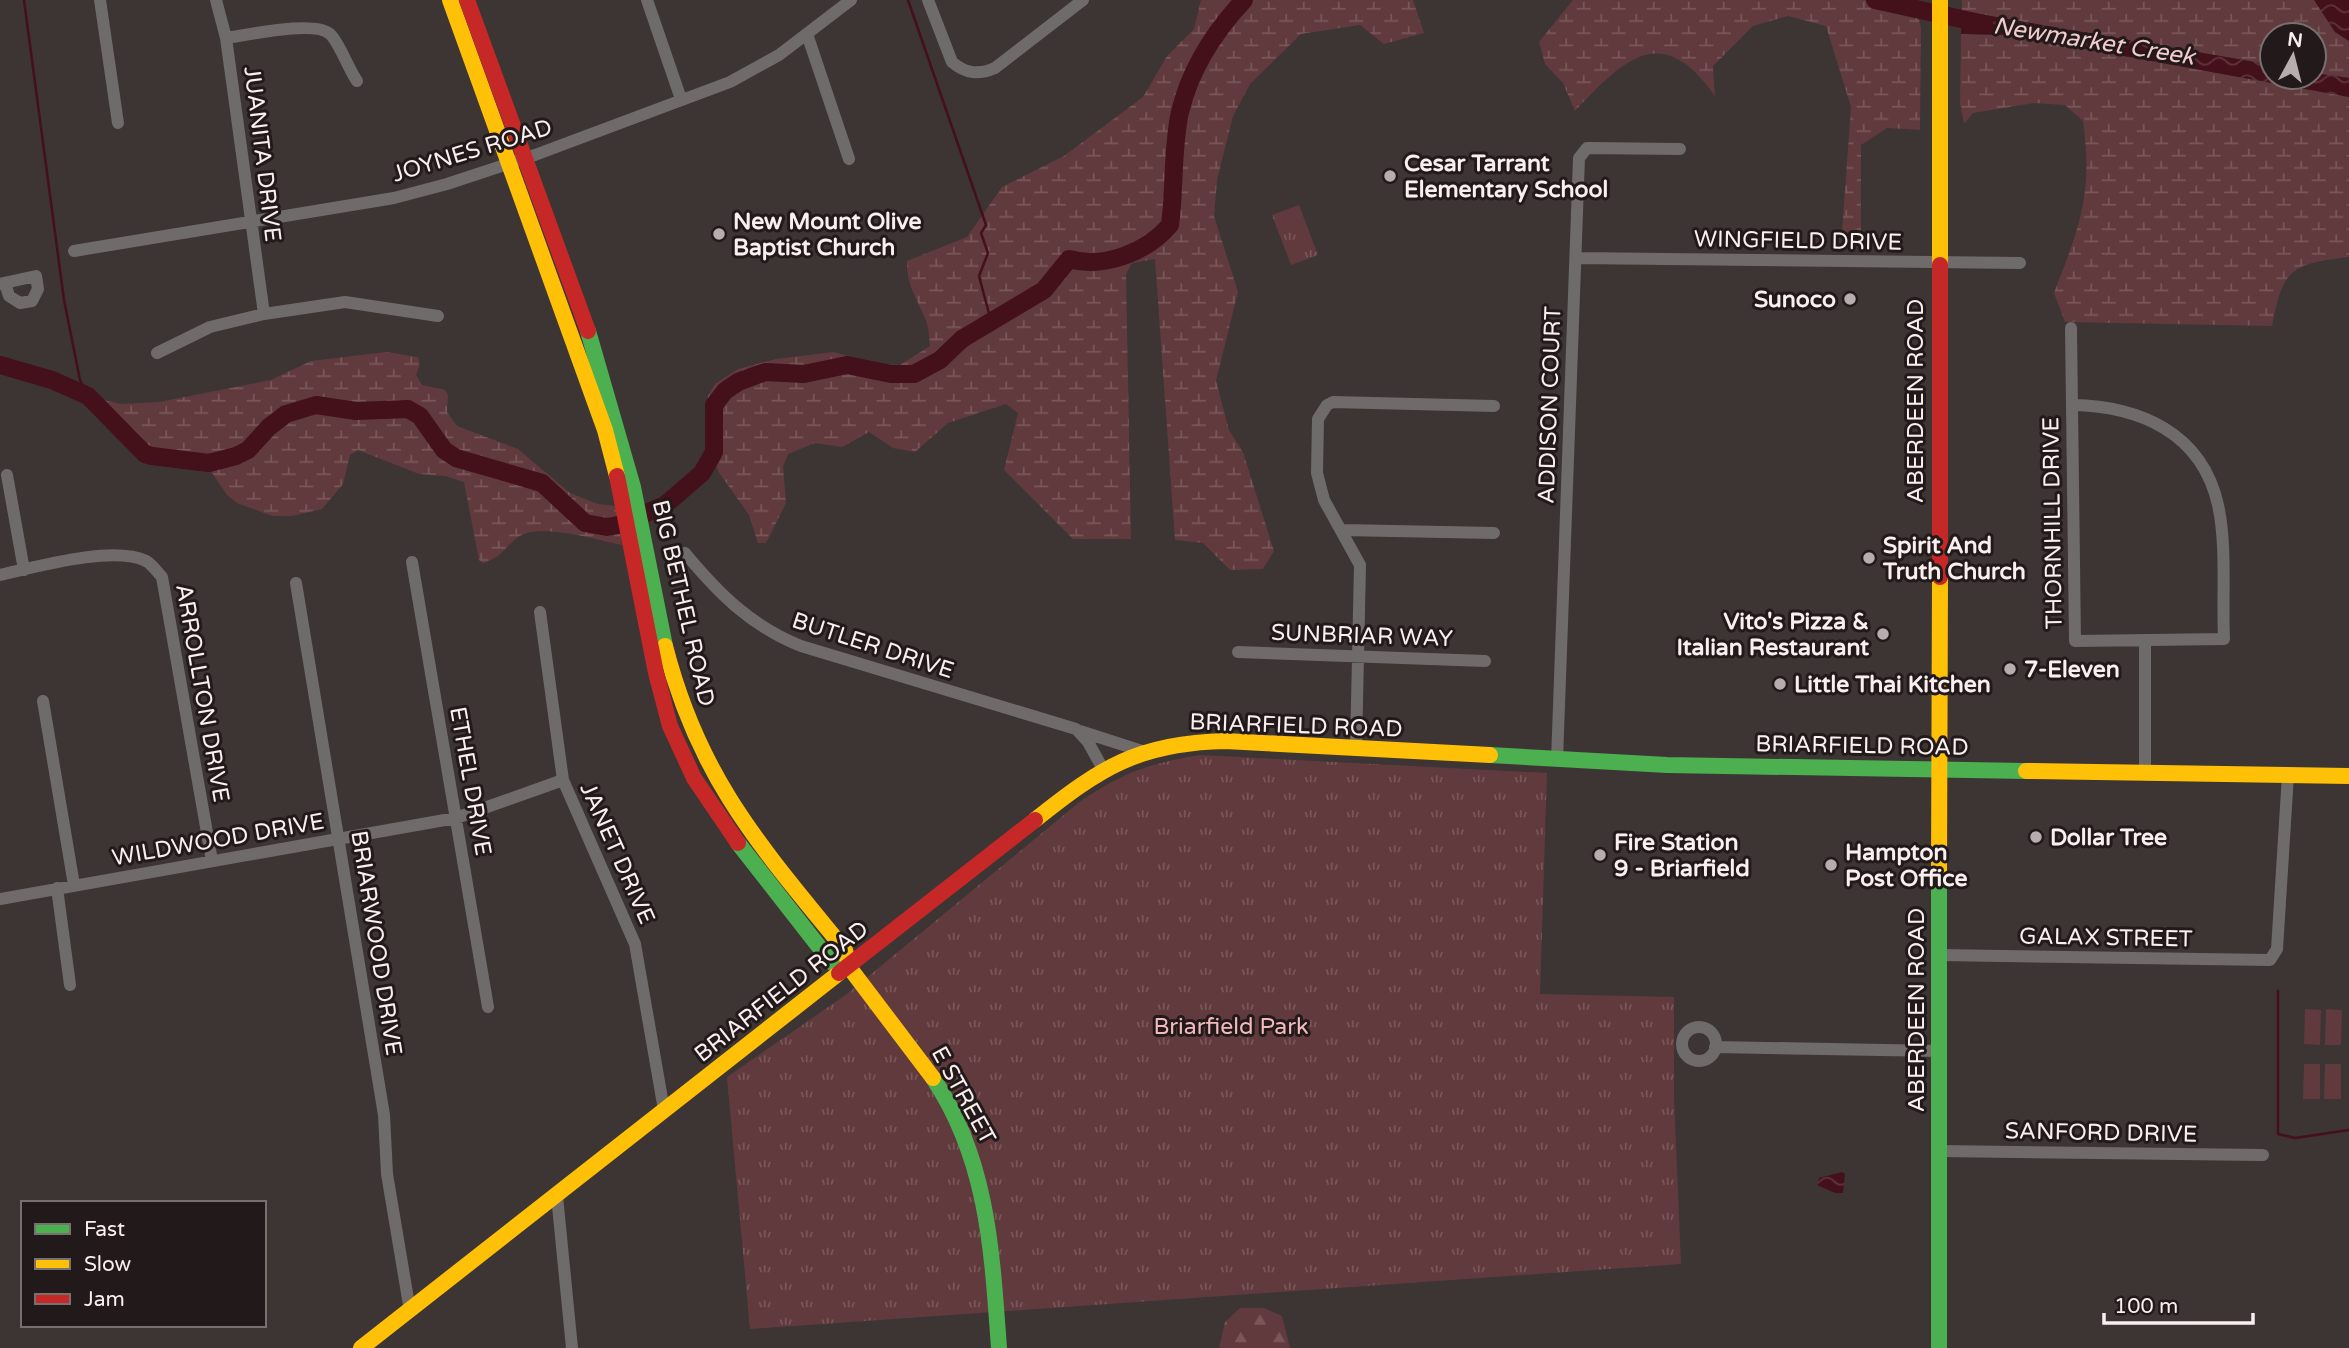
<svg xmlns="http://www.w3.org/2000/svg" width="2349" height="1348" viewBox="0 0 2349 1348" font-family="'Varela Round',sans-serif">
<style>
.grass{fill:#613a3d}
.forest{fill:url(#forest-firs)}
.wetland{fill:url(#wetland-marsh)}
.park{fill:url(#park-tufts)}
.water{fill:url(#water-waves)}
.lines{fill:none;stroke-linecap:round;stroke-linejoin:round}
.stream{stroke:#441019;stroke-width:2.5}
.river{stroke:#441019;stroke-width:18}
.street{stroke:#6f6b6b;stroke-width:12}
.fast{stroke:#4caf50;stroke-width:16}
.slow{stroke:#ffc107;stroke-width:16}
.jam{stroke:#c62828;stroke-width:16}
.poi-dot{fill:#b8adae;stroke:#221a1a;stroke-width:2.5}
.labels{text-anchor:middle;stroke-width:6;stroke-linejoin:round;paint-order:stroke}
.street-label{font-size:23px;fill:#faeeef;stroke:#221a1a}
.poi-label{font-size:23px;font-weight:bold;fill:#faeeef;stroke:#221a1a;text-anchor:start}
.park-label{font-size:23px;fill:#f5b9bc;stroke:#221a1a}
.water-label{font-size:24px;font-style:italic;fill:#f4cbcd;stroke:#221a1a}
</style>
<defs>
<pattern id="forest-firs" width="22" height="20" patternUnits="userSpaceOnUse" patternTransform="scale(1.75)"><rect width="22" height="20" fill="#613a3d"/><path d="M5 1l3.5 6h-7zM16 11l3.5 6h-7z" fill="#795759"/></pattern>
<pattern id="wetland-marsh" width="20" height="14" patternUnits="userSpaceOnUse" patternTransform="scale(1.75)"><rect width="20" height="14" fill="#613a3d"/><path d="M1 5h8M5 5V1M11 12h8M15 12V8" fill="none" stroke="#795759"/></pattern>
<pattern id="park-tufts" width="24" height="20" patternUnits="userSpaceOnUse" patternTransform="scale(1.75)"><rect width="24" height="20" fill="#613a3d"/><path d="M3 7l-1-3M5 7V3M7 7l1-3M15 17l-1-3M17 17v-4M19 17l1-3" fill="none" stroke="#795759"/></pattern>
<pattern id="water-waves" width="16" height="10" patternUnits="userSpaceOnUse" patternTransform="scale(1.75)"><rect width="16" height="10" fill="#441019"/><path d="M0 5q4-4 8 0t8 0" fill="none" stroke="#60333b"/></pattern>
</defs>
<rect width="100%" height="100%" fill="#3d3434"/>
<path class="grass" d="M2305,1009l16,1 -1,35 -16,-1z
M2326,1009l16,1 -1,35h-16z
M2304,1064h16v35h-17z
M2325,1064h16v35h-17z"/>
<path class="forest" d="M1240,1308h24l18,8 8,32h-71l6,-26z"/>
<path class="wetland" d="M1201,0h212l11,33 -40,11 -24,-19 -59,9 -51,50 -17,32 -16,64 -3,36 24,76 -22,89 13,49 14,22 31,99 -11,18 -33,1 -27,-27 -28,-3 -20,-281 -23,4 -6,11 5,265h-58l-69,-69 14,-57 -12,-9 -58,19 -33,29 -22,-4 -24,-16 -27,15 -27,-4 -27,11 -5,13 3,36 -20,40h-8l-9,-28 -31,-44 -10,-36v-39l7,-12 23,-15 38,-10 58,-7 41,12 25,1 30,-19c-1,-8 -1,-20 -5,-28 -8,-19 -19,-34 -18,-57l60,-24 35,-50 62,-31 79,-59 24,-41 27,-27z
M1573,0h341l7,28 -1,102 -33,-2 -26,17v93l-7,8 -12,-14 9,-125 -25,-81 -38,-10 -35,10 -40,40 2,30c-53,-75 -90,-38 -140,15l-12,-28 -18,-19 -6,-22z
M1962,0h352l21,32 14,9v37l-35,-5v-38h-42v30l-310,-54z
M1961,34l47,1 341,62v160c-58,7 -66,11 -77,69l-207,-4 -11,-29c26,-67 39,-100 29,-172l-18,-16 -31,-2 -61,10 -9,11 -4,-21z
M386,352l32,5 2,7 -4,11 6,10 23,5 3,5 -1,17 10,14 61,23 52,44 28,11 18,2 6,39c-23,-5 -84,-23 -104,-8 -13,10 -17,21 -35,26l-4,-3 -15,-78 -19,-6 -26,-2 -61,-24 -8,5 -7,29 -21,25 -30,7h-20l-35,-13 -10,-8 -27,-40 -53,-8 -47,-48 21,5 38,-2 112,-22 40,-19z"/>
<path class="park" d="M1299,205l19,50 -27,10 -19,-50z
M1200,755l347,18 -7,221 134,3v100l7,167 -931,65 -23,-252 120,-83 230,-190c44,-31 70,-40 123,-49z"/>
<path class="water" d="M2314,0h35v41l-14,-9z
M1962,11l310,54v12h42v-4l35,5v19l-340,-62 -48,-1z
M1842,1172l3,2 -2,19h-8l-18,-8 2,-7z"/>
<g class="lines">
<path class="stream" d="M24,0l40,300 16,80 8,16
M908,0l78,225 -5,8 7,20 -9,23 12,45
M2278,991v143l17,4 54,-8"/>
<path class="river" d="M1875,0l109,24
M0,365l52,15 36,16 57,58 7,2 57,7 27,-7 12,-6 21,-23 17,-13 30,-9 40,6 52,-2 12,7 24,34 12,8 86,25 43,40 22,4 11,-2 47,-20 37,-32 12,-21v-47l11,-14 13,-9 27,-10 39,2 43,-9 44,9h23l26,-14 22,-21 82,-49 25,-31c35,10 78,-7 101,-34 5,-37 2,-77 10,-113 10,-42 35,-81 64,-112"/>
<path class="street" d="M100,0l18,123
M216,0l10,38 38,276
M647,0l34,99
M928,0l24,62c14,12 27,13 43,6l88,-68
M807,34l42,125
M226,38c22,-3 89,-18 104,-4 9,8 18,34 27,47
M74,251l320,-53 53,-14 88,-29 195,-73 49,-27 72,-55
M1576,258l444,5
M0,284l36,-8 2,13 -6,12 -12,2 -11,-7 -4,-13
M2071,328l4,313 149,-2c-2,-42 3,-94 -6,-134 -16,-72 -78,-99 -146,-100
M157,353l53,-26 54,-13 81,-12 93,14
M7,475l17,95
M1342,530l152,3
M685,553c34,41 66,73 116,93l275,83 12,13 15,27
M412,562l76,445
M0,575c36,-8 113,-30 146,-14 6,3 11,11 16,16l50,284
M296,583l88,532 3,59 23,137
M540,612l23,168 72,164 29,166
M1238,652l247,9
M43,701l31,184
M1080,731l62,20
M1356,748l4,-183 -36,-65 -7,-27 1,-54 9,-14 6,-3 161,4
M1557,760l22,-602 8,-10 93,1
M2145,772v-132
M57,888l13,97
M0,899l456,-81 107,-38
M1939,955l331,5 7,-11 11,-174
M1682 1044a17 17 0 1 1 34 0a17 17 0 1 1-34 0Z
M1715,1047l224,4
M1939,1151l324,4
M557,1196l15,152"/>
<path class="fast" d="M588,331l45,156 32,159
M1490,755l177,10 359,6
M738,843l93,119 18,5
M933,1078c55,82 59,174 66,270
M1939,1348v-474"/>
<path class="slow" d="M450,0l155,430 12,46
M1940,265v-265
M665,646c34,133 96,201 180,304l4,17 84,111
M2026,771l323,5
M1035,820c65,-52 103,-77 190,-79l265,14
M1939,874l1,-297
M361,1348l478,-375"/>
<path class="jam" d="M467,0l121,331
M617,476l39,197 14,53 24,52 44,65
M1940,577v-312
M839,973l196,-153"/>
</g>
<g class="poi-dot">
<circle cx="1390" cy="176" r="7"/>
<circle cx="719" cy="234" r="7"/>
<circle cx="1850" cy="299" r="7"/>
<circle cx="1869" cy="558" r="7"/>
<circle cx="1883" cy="634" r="7"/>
<circle cx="2010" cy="669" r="7"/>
<circle cx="1780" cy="684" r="7"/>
<circle cx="2036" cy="837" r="7"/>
<circle cx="1600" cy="855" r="7"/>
<circle cx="1831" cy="865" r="7"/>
</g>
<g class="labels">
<g class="street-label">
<text transform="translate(472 150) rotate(-17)" y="8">JOYNES ROAD</text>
<text transform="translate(263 154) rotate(83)" y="8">JUANITA DRIVE</text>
<text transform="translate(1798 240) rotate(1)" y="8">WINGFIELD DRIVE</text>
<text transform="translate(1915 401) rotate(-90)" y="8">ABERDEEN ROAD</text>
<text transform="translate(1549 405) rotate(-88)" y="8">ADDISON COURT</text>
<text transform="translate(2052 523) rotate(-91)" y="8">THORNHILL DRIVE</text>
<text transform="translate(684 603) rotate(77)" y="8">BIG BETHEL ROAD</text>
<text transform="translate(1362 635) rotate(2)" y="8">SUNBRIAR WAY</text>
<text transform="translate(873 645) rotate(18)" y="8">BUTLER DRIVE</text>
<text transform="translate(203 693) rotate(80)" y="8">ARROLLTON DRIVE</text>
<text transform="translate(1296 725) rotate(2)" y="8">BRIARFIELD ROAD</text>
<text transform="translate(1862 745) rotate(1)" y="8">BRIARFIELD ROAD</text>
<text transform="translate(471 781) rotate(80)" y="8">ETHEL DRIVE</text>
<text transform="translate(218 839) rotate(-10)" y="8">WILDWOOD DRIVE</text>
<text transform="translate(618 853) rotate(66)" y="8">JANET DRIVE</text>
<text transform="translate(2106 937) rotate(1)" y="8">GALAX STREET</text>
<text transform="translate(377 943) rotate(81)" y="8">BRIARWOOD DRIVE</text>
<text transform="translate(781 991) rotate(-38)" y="8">BRIARFIELD ROAD</text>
<text transform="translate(1916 1010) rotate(-90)" y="8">ABERDEEN ROAD</text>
<text transform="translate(964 1095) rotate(61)" y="8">E STREET</text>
<text transform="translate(2101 1132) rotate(1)" y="8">SANFORD DRIVE</text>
</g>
<g class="poi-label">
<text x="1404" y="171">Cesar Tarrant<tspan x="1404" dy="26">Elementary School</tspan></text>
<text x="733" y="229">New Mount Olive<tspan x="733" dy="26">Baptist Church</tspan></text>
<text x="1836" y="307" text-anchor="end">Sunoco</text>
<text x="1883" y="553">Spirit And<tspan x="1883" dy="26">Truth Church</tspan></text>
<text x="1869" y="629" text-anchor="end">Vito's Pizza &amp;<tspan x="1869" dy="26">Italian Restaurant</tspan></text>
<text x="2024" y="677">7-Eleven</text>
<text x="1794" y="692">Little Thai Kitchen</text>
<text x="2050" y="845">Dollar Tree</text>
<text x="1614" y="850">Fire Station<tspan x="1614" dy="26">9 - Briarfield</tspan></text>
<text x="1845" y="860">Hampton<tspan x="1845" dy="26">Post Office</tspan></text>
</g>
<g class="park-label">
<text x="1231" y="1034">Briarfield Park</text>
</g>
<g class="water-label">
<text transform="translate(2094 41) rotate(9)" y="8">Newmarket Creek</text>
</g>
</g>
<rect x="21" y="1201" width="245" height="126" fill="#221a1a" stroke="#786f6f" stroke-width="2"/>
<rect x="35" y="1224" width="35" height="10" fill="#4caf50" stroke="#786f6f" stroke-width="2"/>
<text x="84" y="1236" font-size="21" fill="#faeeef">Fast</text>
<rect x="35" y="1259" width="35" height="10" fill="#ffc107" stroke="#786f6f" stroke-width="2"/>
<text x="84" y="1271" font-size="21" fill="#faeeef">Slow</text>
<rect x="35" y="1294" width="35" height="10" fill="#c62828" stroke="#786f6f" stroke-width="2"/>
<text x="84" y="1306" font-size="21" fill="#faeeef">Jam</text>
<g transform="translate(2293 56) rotate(7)"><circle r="33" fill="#221a1a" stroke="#786f6f" stroke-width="2"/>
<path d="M0-5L12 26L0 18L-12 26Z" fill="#b8adae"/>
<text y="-10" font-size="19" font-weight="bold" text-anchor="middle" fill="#faeeef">N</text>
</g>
<path d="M2104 1313v10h149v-10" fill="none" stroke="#faeeef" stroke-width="3.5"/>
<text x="2114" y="1313" font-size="21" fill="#faeeef" stroke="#221a1a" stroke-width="5" paint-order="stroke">100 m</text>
</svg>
